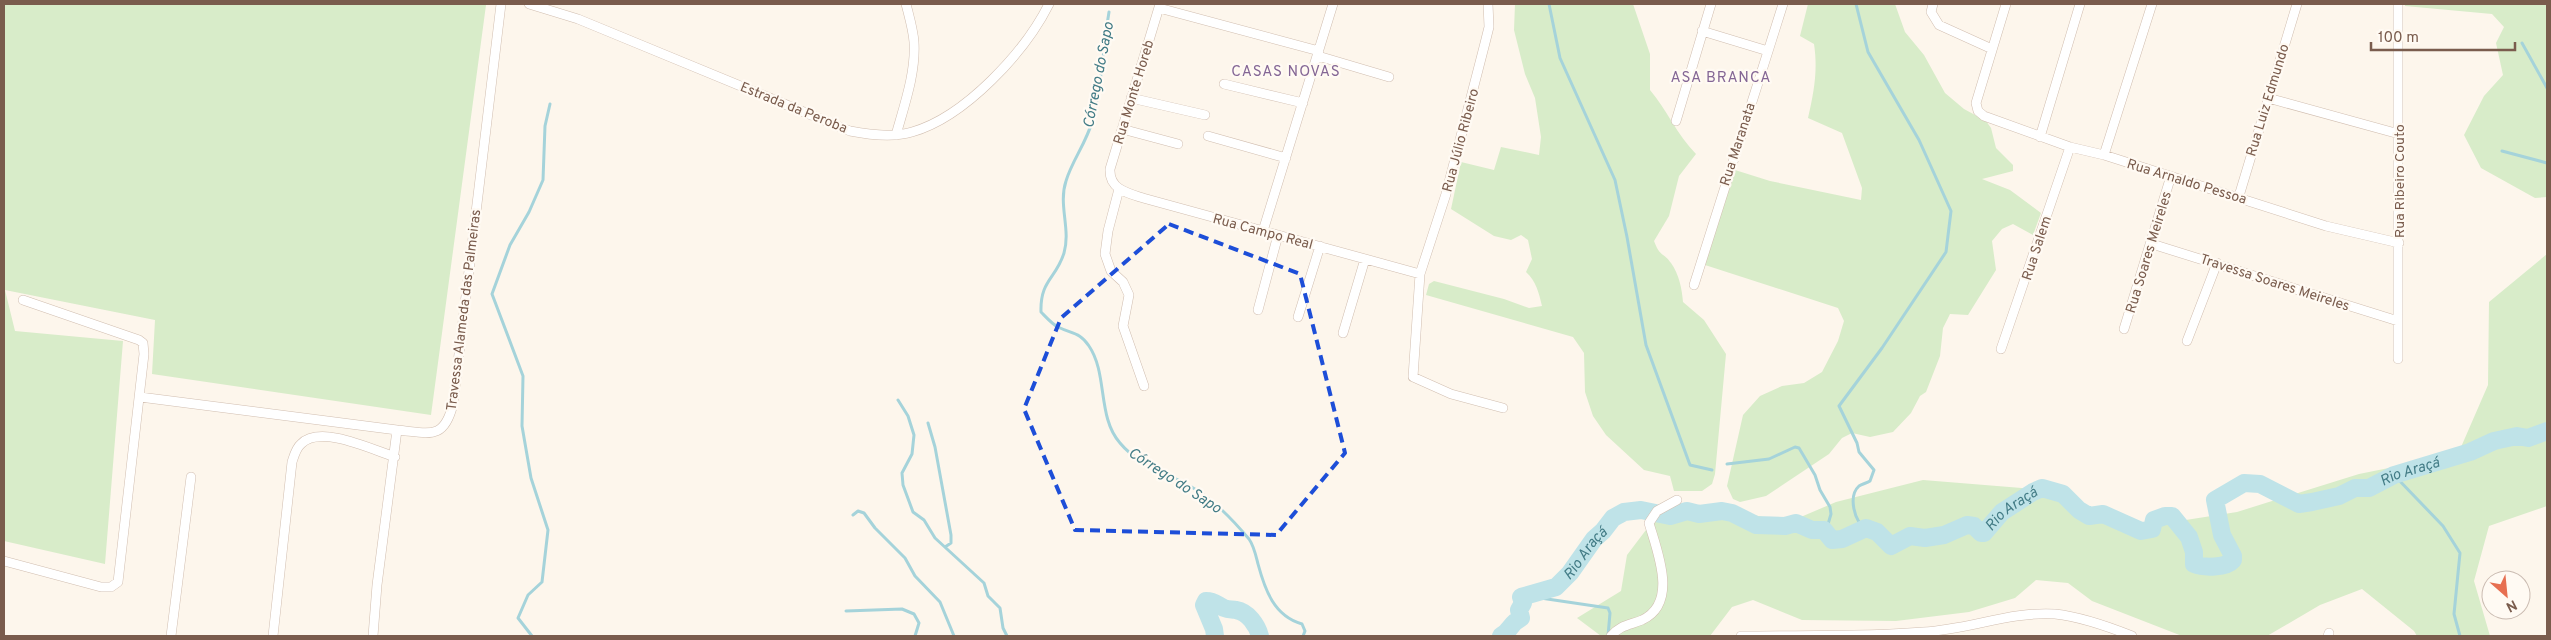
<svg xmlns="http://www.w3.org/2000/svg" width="2551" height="640" viewBox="0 0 2551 640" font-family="Overpass,sans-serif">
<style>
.green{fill:#d8ecc9}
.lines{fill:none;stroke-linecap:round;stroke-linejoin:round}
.stream{stroke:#a5d3da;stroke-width:3}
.river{stroke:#bfe3e8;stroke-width:18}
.minor-casing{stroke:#d1beb0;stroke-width:10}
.minor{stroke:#fff;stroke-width:9}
.marked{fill:none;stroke:#1d4ed8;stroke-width:4;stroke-dasharray:10 6;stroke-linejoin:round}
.labels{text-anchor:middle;stroke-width:4.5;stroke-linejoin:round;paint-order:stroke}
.street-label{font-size:14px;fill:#7a5c4d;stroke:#fffaf3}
.neighbourhood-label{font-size:15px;letter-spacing:1px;fill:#846695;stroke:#fffaf3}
.water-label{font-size:15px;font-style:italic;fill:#437c86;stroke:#fffaf3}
</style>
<rect width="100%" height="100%" fill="#fdf6ec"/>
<path class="green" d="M4,4l482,1 -55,410 -279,-41 3,-54 -150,-30 10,41 108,10 -18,223 -101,-23z
M1515,4h118l17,50v36c17,20 27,45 46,64l-17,22 -10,40 -15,25c6,16 9,11 17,22 8,11 11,26 12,39l21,18 22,34 -11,120 -3,10 -10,7h-28l-4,-15 -26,-6 -38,-35 -13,-19 -8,-24 -1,-39 -11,-16 -147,-42 3,-11 5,-3 70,18 25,9 13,-2c-3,-13 -6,-25 -16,-34l6,-13 -4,-19 -7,-5 -10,5 -17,-4 -43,-27 10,-47 33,8 7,-23 38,8 2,-18 -6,-39 -10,-24 -11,-44z
M1808,4h87l10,28 19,23 21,38 19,16 22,12 5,7 5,20 17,17v6l-31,8 28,11 31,23 -8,22 -20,-11 -11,5 -10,12 4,29 -28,45 -18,-1 -7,14 -3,28 -14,36 -6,4 -9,17 -18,19 -23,5 -18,-4 -10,5 -13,16 -63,42 -26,6 -7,-3 -6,-13 16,-71 17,-19 22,-10 22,-3 18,-11 16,-31 6,-20 -6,-13 -133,-43 30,-95 35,11 91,19 1,-12 -20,-55 -34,-15c6,-26 10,-48 6,-74l-14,-8z
M2405,4h142v193l-12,1 -54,-30 -17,-33 20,-39 19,-21 -7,-32 8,-16 -12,-13 -87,-8z
M2547,254v252l-58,20 -15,55 16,55h-73l-3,-5 -52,-42 -42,16 -53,31h-85l-90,-35 -24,-18 -32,-3 -21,18 -46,14 -73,9 -94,-1 -49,-20 -21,7 -22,29h-109l-24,-18 44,-27 6,-36 25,-33 66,-14 71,14 47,-20 87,-22 125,10 80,39 109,-17 122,-38 99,-20 30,-69 1,-83z"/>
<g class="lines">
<path class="stream" d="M1549,4l11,54 55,122 12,57 19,108 44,120 22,5
M1856,4l12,48 51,88 32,71 -5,41 -64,96 -43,58 18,37 2,9 15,18 -4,11c-3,2 -8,3 -11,5 -11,10 -5,36 7,42
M1109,12c-6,36 -7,74 -17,110 -6,21 -20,39 -26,59 -8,24 5,48 -2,72 -8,26 -24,27 -23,59 5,5 11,12 17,15 14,7 22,5 31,19 19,28 8,71 31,97 18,22 47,30 70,43 24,14 42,33 59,53 5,7 7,17 9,25 7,26 16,52 44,60l3,7 -2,5
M2522,43l25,45
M2502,151l45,12
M898,400l10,16 6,19 -2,19 -10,19 1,12 10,27 11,8 11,18 49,45 4,13 12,12 3,20 4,8
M928,423l7,24 16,88v8l-6,4
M1727,464l42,-5 26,-12 4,1 16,27 5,15 10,17 1,7 -5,17
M2394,475l49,51 17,27 -6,61 6,22
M853,515l5,-4 6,2 11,15 30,30 10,18 25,26 14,34
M1527,596l81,12 2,5 -2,23
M846,611l56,-2 12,5 5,9 -4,13
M532,636l-14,-18 10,-23 14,-13 6,-52 -17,-52 -9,-52 1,-50 -31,-82 18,-49 19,-33 14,-32 2,-54 5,-22"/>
<g class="river">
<path d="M1215,636l-1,-7 -10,-24 2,-4c9,0 11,4 18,7 5,2 8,1 12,2 12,2 21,15 24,26"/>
<path id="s1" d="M1501,636c11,-6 8,-12 20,-18l-2,-8 4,-7 -2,-6 35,-10 14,-14 24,-34 9,-8 10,-13 11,-6 17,-2 29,6 17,-5 12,3 23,-3 10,2 24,12 29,1 11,-3 16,7h12l8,10 10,-1 24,-11 11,4 14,14 19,-10 15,2 19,-3 23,-10 7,1 7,7h3l18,-21 31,-20 9,-4 21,6 16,16 10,6 14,-2 38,17 11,-2 2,-9 11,-4h7l17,21 5,15v12c10,4 32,4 39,-4v-4l-11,-21 -7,-35 29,-17 16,1 39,20 13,-2 27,-6 16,-8h14l25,-13 76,-23 24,-11 23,-5 11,2 19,-7"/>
</g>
<g class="minor-casing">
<path id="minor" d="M529,4l49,15 272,112c20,4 42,7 62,1 53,-15 113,-80 137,-128
M1160,4l-50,165c-1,20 17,24 33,29l277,76
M1488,4l1,23 -4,16 -39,151 -26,80 -7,103 38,17 52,14
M1933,4l-2,8 8,13 53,24
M2006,4l-30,99 2,8 6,5 86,31 34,8 222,71 73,17
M2398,4v355
M1159,8l160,43
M1702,31l66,20
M1318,56l71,21
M1224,84l79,19
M1131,98l74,17
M2268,98l131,36
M1676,121l35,-117
M1122,129l56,15
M896,135c8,-29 20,-62 18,-93 -1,-13 -5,-26 -8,-38
M1208,136l78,22
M2040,137l40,-133
M2104,155l48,-151
M1119,189l-11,42 -3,23 6,17 12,11 6,13 -6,31 21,60
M2239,196l58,-192
M1263,231l70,-227
M2152,244l246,77
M1694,285l89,-281
M1258,310l20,-75
M1298,317l22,-71
M2124,329l47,-153
M1343,333l22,-74
M2187,341l30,-78
M2001,349l69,-202
M140,397l257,33c32,3 47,11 56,-26l48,-400
M4,561l97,26h10l7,-5 26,-228 -1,-11 -4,-3 -116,-40
M171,636l20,-159
M273,636l19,-174c2,-6 4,-14 9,-18 19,-20 72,6 94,13
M373,636l4,-51 20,-155
M1611,636c9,-11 19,-11 31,-16 37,-17 15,-69 7,-97l8,-12 20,-11
M1741,636c60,-1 122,1 182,-4 44,-2 89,-21 132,-18 27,3 52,12 77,22
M2328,636l1,-3"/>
</g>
<use href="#minor" class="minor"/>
</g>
<path class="marked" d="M1169,224l131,50 45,179 -69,82 -201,-5 -51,-121 37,-91z"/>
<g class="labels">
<g class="street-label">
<text transform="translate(1133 92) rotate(-73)" y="5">Rua Monte Horeb</text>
<text transform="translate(2267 100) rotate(-73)" y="5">Rua Luiz Edmundo</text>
<text transform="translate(794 107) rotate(22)" y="5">Estrada da Peroba</text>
<text transform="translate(1460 140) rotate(-75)" y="5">Rua Júlio Ribeiro</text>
<text transform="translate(1737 144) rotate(-72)" y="5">Rua Maranata</text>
<text transform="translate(2187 181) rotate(17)" y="5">Rua Arnaldo Pessoa</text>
<text transform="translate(2399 181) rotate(-90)" y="5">Rua Ribeiro Couto</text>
<text transform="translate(1263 231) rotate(15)" y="5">Rua Campo Real</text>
<text transform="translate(2036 248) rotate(-72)" y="5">Rua Salem</text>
<text transform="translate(2148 252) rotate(-73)" y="5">Rua Soares Meireles</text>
<text transform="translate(2275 282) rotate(18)" y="5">Travessa Soares Meireles</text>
<text transform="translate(463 310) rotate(-83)" y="5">Travessa Alameda das Palmeiras</text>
</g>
<g class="neighbourhood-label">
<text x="1286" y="76">CASAS NOVAS</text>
<text x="1721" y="82">ASA BRANCA</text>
</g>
<g class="water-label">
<text transform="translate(1098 75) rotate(-79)" y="5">Córrego do Sapo</text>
<text dy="5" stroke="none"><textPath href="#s1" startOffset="1172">Rio Araçá</textPath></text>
<text transform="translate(1175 480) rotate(33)" y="5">Córrego do Sapo</text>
<text dy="5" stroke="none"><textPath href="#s1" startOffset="614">Rio Araçá</textPath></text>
<text dy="5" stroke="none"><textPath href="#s1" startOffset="131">Rio Araçá</textPath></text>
</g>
</g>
<rect width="2551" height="640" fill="none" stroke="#7a5c4d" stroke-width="10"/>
<g transform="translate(2506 595) rotate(153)"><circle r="24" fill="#fffaf3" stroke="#cabbb1"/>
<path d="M0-4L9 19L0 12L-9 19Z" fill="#e76f51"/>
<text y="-8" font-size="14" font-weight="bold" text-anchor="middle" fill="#7a5c4d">N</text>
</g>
<path d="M2371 42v8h144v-8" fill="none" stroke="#7a5c4d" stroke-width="2.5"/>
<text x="2378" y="42" font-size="15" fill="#7a5c4d" stroke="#fffaf3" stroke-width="4" paint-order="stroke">100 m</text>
</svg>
